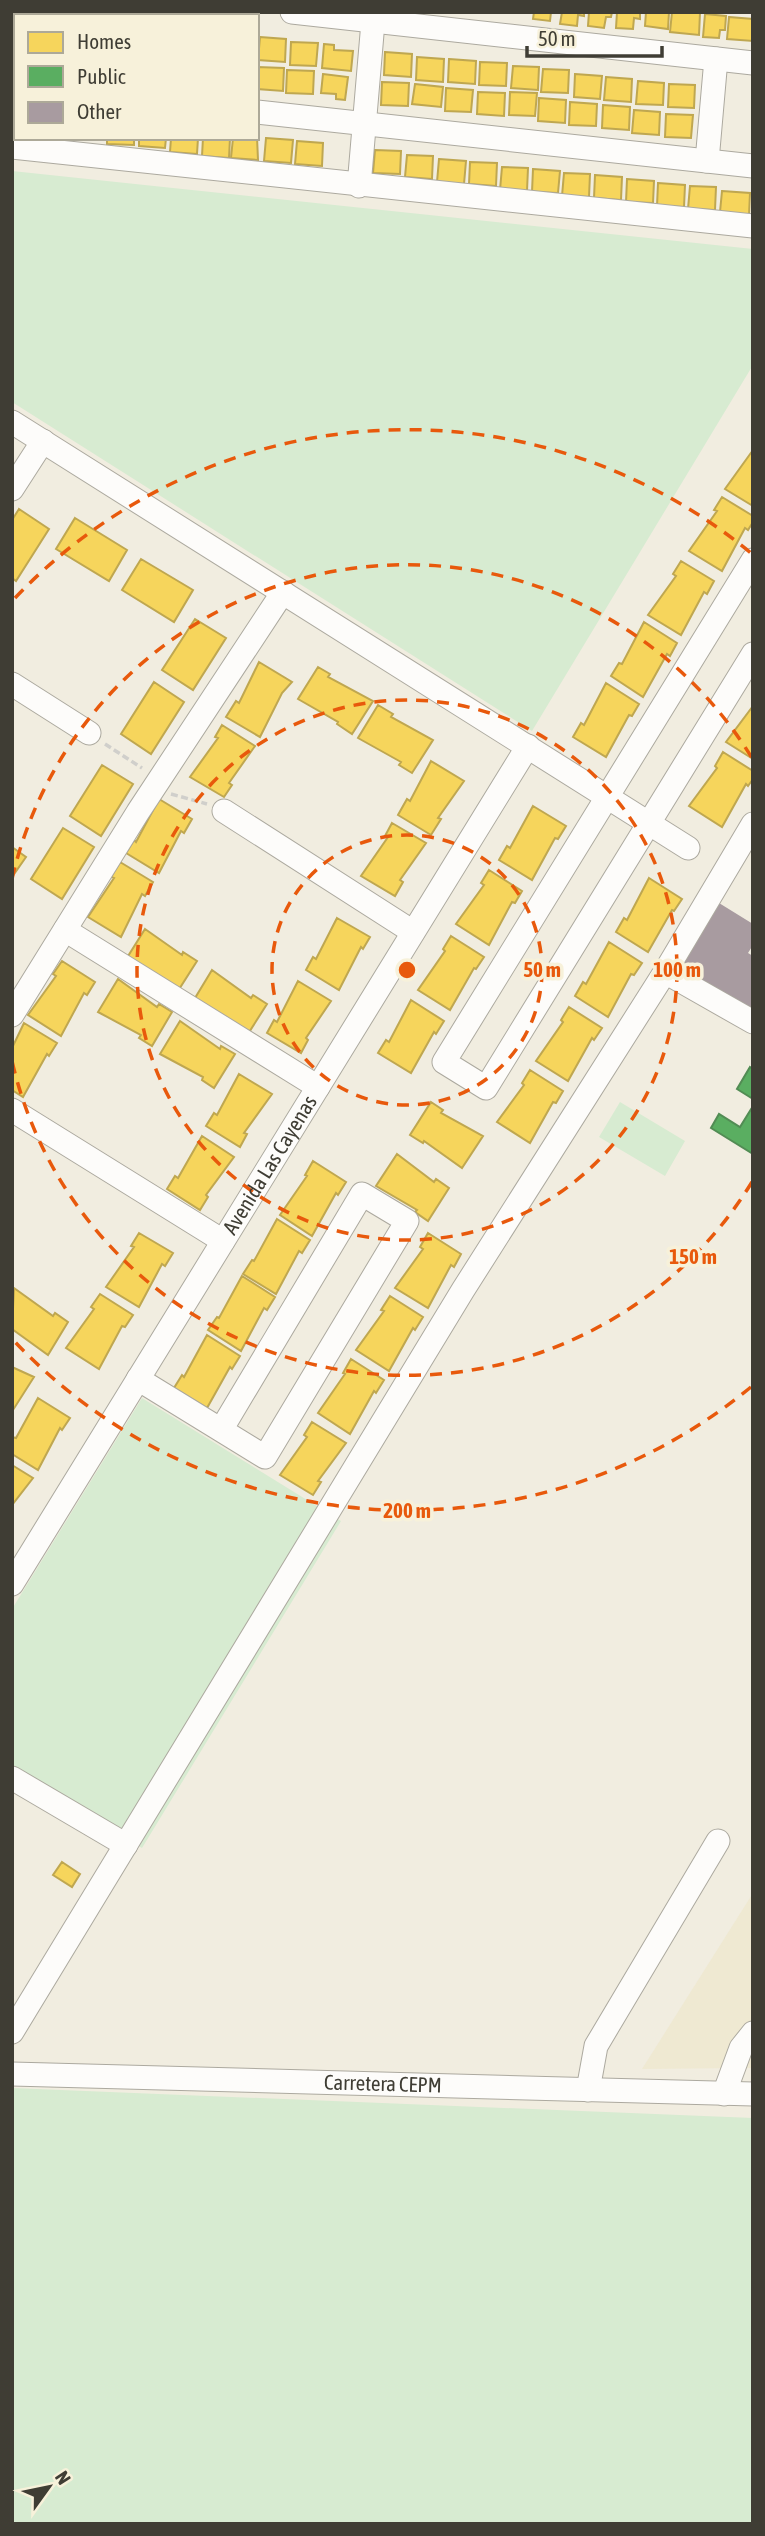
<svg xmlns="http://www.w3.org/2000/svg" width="765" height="2536" viewBox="0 0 765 2536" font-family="'Asap Condensed',sans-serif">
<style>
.built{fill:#efe9d2}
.green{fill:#d7ebd1}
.homes{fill:#f6d55c;stroke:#bfa750;stroke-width:2}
.public{fill:#5aae61;stroke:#528c54;stroke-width:2}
.building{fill:#a89ba0}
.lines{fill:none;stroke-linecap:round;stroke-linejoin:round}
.minor-casing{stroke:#aca99f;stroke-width:25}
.path{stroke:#d0cfcb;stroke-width:3.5;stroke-dasharray:7 3.5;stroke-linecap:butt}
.minor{stroke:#fdfcfa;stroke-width:23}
.ring{fill:none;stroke:#e8590c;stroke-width:3.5;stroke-dasharray:12 9}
.labels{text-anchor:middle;stroke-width:7;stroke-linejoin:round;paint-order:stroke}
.street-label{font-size:21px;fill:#3f3d34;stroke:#f7f1da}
.centre{fill:#e8590c;stroke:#f7f1da;stroke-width:3.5}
.ring-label{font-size:21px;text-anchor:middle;font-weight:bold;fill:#e8590c;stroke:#f7f1da;stroke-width:7;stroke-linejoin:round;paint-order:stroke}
</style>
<rect width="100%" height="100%" fill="#f1ede0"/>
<path class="built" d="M753,1893v175l-111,1z"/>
<path class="green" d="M12,171l741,78v116l-221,366 -520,-329z
M620,1102l65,39 -20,35 -66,-39z
M142,1398l199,123 -199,327 -130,-79v-160z
M12,2088l741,30v406h-741z"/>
<path class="homes" d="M12,12h24v4h-20v15h-4z
M534,12h17l-1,9 -17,-2z
M562,12h22v4l-6,-1 -1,11 -17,-2z
M589,12h23l-1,5h-5l-2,11 -16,-2z
M617,12h23v7l-6,-1 -1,11 -17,-1z
M646,12h23l-1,17 -23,-3z
M672,12l28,1 -1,22 -29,-3z
M705,14l21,2 -1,14h-5l-1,8 -16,-1z
M729,17l24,2v22l-26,-2z
M260,37l26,2 -1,23 -27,-2z
M291,42l27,1 -2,23 -26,-1z
M324,44l10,1v5l19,1 -2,20 -29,-3z
M385,52l27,2 -1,23 -27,-2z
M417,57l27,2 -1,23 -27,-2z
M449,59l27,2 -1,23 -27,-2z
M480,62l27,1 -1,23 -27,-1z
M513,66l26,1 -1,23 -27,-2z
M257,67l27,1 -1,23 -26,-2z
M543,69l26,1 -1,23 -27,-1z
M287,70l27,1 -1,23 -27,-1z
M323,74l25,3 -3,23 -9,-1v-5l-15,-1z
M575,74l27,2 -2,23 -26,-2z
M606,77l26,2 -1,23 -27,-2z
M638,81l26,2 -1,22 -27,-1z
M382,82l27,1 -1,23 -27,-1z
M415,84l28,3 -2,20 -29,-3z
M669,84l26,1 -1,23 -26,-1z
M446,88l27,2 -2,22 -26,-1z
M478,92l27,1 -1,23 -27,-2z
M510,92l27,1 -2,23 -26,-1z
M539,98l27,2 -1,23 -27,-2z
M570,102l27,2 -1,22 -27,-1z
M603,105l27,2 -1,23 -27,-2z
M634,110l26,2 -1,23 -27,-2z
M666,114l27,1 -2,23 -26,-1z
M257,137l1,23 -27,-2 2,-20z
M107,138h27v7l-27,-1z
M139,138h27l-1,10 -26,-2z
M171,138h27l-1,16 -27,-2z
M203,138h27l-1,20 -27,-2z
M266,138l27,2 -2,23 -27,-2z
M297,141l26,2 -1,23 -27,-2z
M375,150l26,1 -1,23 -27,-1z
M407,155l26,1 -1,23 -27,-2z
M439,159l27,2 -2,23 -27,-2z
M470,162l27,1 -1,23 -27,-2z
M502,167l26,1 -1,23 -27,-1z
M533,169l27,2 -2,22 -26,-1z
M564,173l26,1 -1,23 -27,-1z
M595,175l27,2 -1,23 -27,-2z
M627,179l27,2 -1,22 -27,-1z
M658,183l27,2 -1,22 -27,-1z
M690,186l26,1 -1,23 -27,-1z
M722,191l28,2 -1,22 -29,-3z
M753,450v56l-28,-17z
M722,497l31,19v6l-5,8 -3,-2 -23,43 -33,-20 28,-40 -3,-1z
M19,509l30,20 -33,52 -4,-3v-58z
M75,518l52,32 -18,31 -53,-32z
M141,559l52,31 -19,32 -52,-32z
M681,561l33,20 -7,13 -3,-2 -23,43 -33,-20 28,-39 -3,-2z
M195,619l31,19 -33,52 -31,-20z
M644,622l33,21 -7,13 -3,-2 -24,43 -32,-21 8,-13 3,1z
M259,662l33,20 -10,11 -22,44 -34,-20 10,-16 3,2z
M318,667l12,7 -2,3 45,24 -21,33 -15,-10 1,-2 -40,-23z
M154,682l30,20 -33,52 -30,-20z
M606,683l33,21 -7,12 -3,-1 -23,42 -33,-20 8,-14 3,2z
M378,705l15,9 -2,3 42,23 -21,33 -13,-8 2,-3 -43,-24z
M753,706v53l-27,-17z
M222,725l33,21 -26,37 3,2 -8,12 -34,-20 28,-39 -3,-1z
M723,752l30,19v8l-5,7 -2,-2 -24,43 -33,-21 28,-38 -2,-2z
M431,761l33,20 -26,37 3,1 -10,16 -33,-20 9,-16 3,2z
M102,765l31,19 -32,52 -31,-20z
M159,799l33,20 -8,14 -3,-2 -22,42 -33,-20 8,-13 2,2z
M533,806l33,20 -8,13 -3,-1 -23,42 -33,-20 8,-14 3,2z
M392,823l34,20 -26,37 3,2 -8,14 -34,-20 27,-39 -3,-1z
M63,828l31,19 -32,52 -31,-20z
M12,847l14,10 -14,20z
M120,862l33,20 -8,14 -3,-2 -21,43 -33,-20 26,-39 -3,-1z
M489,870l33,21 -7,12 -3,-1 -23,43 -33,-21 28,-39 -3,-2z
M649,878l33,21 -8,12 -2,-1 -24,42 -32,-20 8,-14 3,2z
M337,918l33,19 -7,12 -2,-2 -22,43 -33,-20 7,-13 3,2z
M145,929l37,26 1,-3 14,9 -21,33 -51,-33z
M451,936l33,21 -8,12 -2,-1 -24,42 -32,-20 27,-39 -2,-2z
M609,942l33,21 -8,12 -3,-1 -23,43 -33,-21 8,-14 3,2z
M62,961l33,21 -8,13 -3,-2 -23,43 -33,-21 28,-39 -3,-2z
M212,970l39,28 2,-3 14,9 -21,33 -54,-34z
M118,979l39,28 2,-3 13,8 -20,34 -13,-8 2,-3 -43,-23z
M298,981l33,20 -25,37 2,2 -7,13 -34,-20 7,-13 3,2z
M411,1000l33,21 -8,13 -2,-2 -23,41 -33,-20 8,-13 3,2z
M569,1007l33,21 -8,12 -2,-2 -24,43 -32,-20 27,-39 -2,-2z
M180,1021l40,28 1,-3 14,8 -21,34 -12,-8 1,-3 -43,-23z
M24,1023l33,20 -8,13 -2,-2 -24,43 -11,-7v-42z
M530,1070l33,21 -7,12 -3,-1 -23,41 -33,-21 27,-37 -2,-2z
M239,1074l33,20 -28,39 3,1 -7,13 -34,-21 8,-13 3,2z
M431,1102l12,8 -2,3 42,23 -21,32 -38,-27 -1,2 -13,-8z
M202,1136l32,21 -28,38 2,2 -8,13 -33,-21 8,-13 3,2z
M397,1154l37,28 2,-3 13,9 -21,33 -13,-9 2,-2 -41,-24z
M313,1161l33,21 -8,13 -2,-2 -24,43 -32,-21 27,-39 -2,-1z
M277,1219l33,21 -8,13 -3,-2 -23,43 -33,-20 9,-14 2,1z
M139,1233l34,20 -8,13 -3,-2 -23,43 -33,-20 28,-40 -3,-1z
M428,1233l33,21 -7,13 -3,-2 -23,43 -33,-20 28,-39 -3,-2z
M242,1276l33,21 -8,13 -3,-2 -23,43 -33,-21 9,-13 2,1z
M14,1288l39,28 2,-3 13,9 -20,33 -36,-26z
M100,1294l33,21 -8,12 -3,-1 -23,43 -33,-21 28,-39 -3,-2z
M390,1296l33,21 -8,13 -2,-2 -24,43 -33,-21 28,-39 -3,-1z
M207,1335l33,21 -8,13 -2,-2 -23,41 -33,-20 8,-13 2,2z
M351,1359l33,21 -8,13 -2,-2 -24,43 -32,-21 27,-39 -2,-1z
M12,1367l22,10 -21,33 -1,-1z
M38,1398l32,20 -8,12 -2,-2 -22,42 -26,-16v-17l4,1z
M312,1422l34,21 -28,38 3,1 -8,13 -33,-20 27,-38 -3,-2z
M12,1465l21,13 -21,27z
M62,1862l18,12 -8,13 -19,-12z"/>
<path class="public" d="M750,1067l3,2v30l-16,-10z
M753,1106v48l-42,-26 8,-14 21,13z"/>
<path class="building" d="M719,903l34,21v21l-5,8 5,3v60l-75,-46z"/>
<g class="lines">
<g class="minor-casing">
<g id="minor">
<path d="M292,12l461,51"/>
<path d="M12,85h4"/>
<path d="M257,112l496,54"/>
<path d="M12,147l741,79"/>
<path d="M707,161l9,-102"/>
<path d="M359,186l14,-164"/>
<path d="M12,422l676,426"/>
<path d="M12,489l31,-48"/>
<path d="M753,560l-309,502 42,26 267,-434"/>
<path d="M12,684l77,49"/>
<path d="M224,811l189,121"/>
<path d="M65,930l253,157"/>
<path d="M665,972l88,50"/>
<path d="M12,1015l126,-203 145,-220"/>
<path d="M12,1110l211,131"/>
<path d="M138,1379l127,78 142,-236 -45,-27 -141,236"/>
<path id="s1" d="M12,1584l516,-838"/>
<path d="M12,1778l114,67"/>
<path d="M12,2032l451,-742 202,-318 88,-148"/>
<path id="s2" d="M12,2074l741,20"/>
<path d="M588,2090l8,-44 122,-205"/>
<path d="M724,2094l17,-46 12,-15"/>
</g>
</g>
<path class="path" d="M105,744l37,24
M171,794l36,10"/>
<use href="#minor" class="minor"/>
</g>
<g class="ring">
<circle cx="407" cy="970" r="135"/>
<circle cx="407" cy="970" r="270"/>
<path d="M752 1182A405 405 0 0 1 12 1061M12 879A405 405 0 0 1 752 758"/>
<path d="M751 1387A541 541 0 0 1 15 1342M15 598A541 541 0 0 1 751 553"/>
</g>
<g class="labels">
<g class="street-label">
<text dy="7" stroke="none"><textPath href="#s1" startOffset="492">Avenida Las Cayenas</textPath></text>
<text dy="7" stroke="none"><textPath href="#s2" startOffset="371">Carretera CEPM</textPath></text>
</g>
</g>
<circle cx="407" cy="970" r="10" class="centre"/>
<g class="ring-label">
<text x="542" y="977">50 m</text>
<text x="677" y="977">100 m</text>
<text x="693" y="1264">150 m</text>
<text x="407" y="1518">200 m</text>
</g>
<rect width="765" height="2536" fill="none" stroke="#3f3d34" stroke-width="28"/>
<rect x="14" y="14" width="245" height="126" fill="#f7f1da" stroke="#ada998" stroke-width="2"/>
<rect x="28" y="32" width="35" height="21" fill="#f6d55c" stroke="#ada998" stroke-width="2"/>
<text x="77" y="49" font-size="21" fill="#3f3d34">Homes</text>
<rect x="28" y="66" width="35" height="21" fill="#5aae61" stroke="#ada998" stroke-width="2"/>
<text x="77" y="84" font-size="21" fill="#3f3d34">Public</text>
<rect x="28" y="102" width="35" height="21" fill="#a89ba0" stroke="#ada998" stroke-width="2"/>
<text x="77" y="119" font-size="21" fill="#3f3d34">Other</text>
<g transform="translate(49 2487) rotate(57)" stroke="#f7f1da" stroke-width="5" paint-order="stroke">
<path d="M0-5L12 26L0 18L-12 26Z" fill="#3f3d34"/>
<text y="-10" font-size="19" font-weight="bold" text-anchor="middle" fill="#3f3d34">N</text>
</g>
<path d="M527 46v10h135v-10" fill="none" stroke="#3f3d34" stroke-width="3.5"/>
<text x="538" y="46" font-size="21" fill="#3f3d34" stroke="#f7f1da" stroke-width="5" paint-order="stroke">50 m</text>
</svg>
